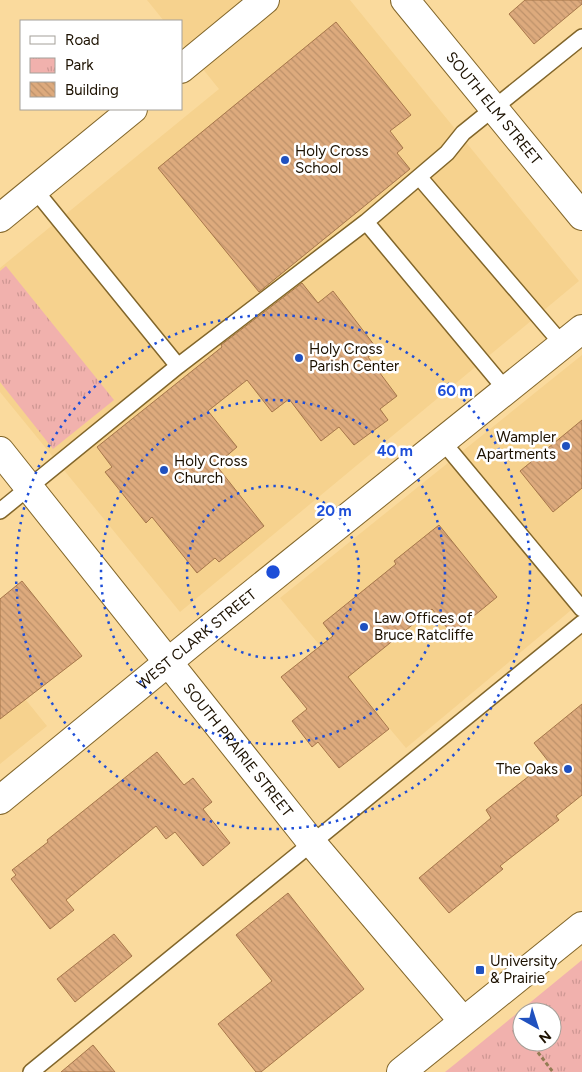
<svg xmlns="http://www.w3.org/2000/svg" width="582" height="1072" viewBox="0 0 582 1072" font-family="Figtree,sans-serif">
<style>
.built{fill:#f6d28e}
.park{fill:url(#park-tufts);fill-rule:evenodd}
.building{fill:url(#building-back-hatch);stroke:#a6764a}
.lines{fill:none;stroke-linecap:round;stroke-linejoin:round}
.service-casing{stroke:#82662a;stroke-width:18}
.minor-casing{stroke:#82662a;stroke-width:30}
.primary-casing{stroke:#82662a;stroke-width:30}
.path{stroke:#927c53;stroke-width:3;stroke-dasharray:4 2.5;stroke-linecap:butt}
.service{stroke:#fff;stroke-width:15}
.minor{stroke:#fff;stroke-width:28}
.primary{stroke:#fff;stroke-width:28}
.ring{fill:none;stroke:#1d4ed8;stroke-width:2.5;stroke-dasharray:2.5 5}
.poi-dot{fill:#2051bf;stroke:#fff;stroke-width:2}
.labels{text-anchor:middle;stroke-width:5;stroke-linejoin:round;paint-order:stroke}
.street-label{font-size:15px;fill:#1c1100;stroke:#fff}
.poi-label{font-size:15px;fill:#1c1100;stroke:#fff;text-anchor:start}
.centre{fill:#1d4ed8;stroke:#fff;stroke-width:2.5}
.ring-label{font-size:15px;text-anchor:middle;font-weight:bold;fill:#1d4ed8;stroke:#fff;stroke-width:5;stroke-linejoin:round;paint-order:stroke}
</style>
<defs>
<pattern id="park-tufts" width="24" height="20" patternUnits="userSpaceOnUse" patternTransform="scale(1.25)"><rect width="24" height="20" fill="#f1b1ad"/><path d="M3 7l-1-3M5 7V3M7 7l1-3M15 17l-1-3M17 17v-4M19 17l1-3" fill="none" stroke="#ce9793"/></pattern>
<pattern id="building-back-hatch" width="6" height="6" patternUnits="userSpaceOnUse" patternTransform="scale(1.25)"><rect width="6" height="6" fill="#ddaa7d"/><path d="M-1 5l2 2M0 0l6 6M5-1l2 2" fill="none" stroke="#bd916a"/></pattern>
</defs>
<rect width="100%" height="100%" fill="#fada9d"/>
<path class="built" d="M147,0h203l229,281 -399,331 -180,-220v-124l219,-179 -38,-47v-21h-17z
M582,355v246l-176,147 -126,-150z
M0,668l47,58 -47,38z"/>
<path class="park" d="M6,266l108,134 -61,49 -53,-67v-111z
M582,960v112h-137l10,-8zM522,1012h30v30h-30z"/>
<path class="building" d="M525,0h57v4l-48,40 -25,-30z
M336,22l75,93 -21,16 13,17 -6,5 13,16 -151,123 -101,-124z
M302,283l16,20 15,-12 45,59 -10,7 29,39 -17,13 8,11 -34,25 -15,-18 -18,14 -32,-42 -17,13 -25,-32 -39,31 29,36 -21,18 48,61 -45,36 -4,-4 -18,15 -45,-56 -6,6 -41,-51 7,-5 -15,-20 125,-100 -1,-2z
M582,420v68l-29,24 -33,-41z
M439,525l58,72 -45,37 -20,-25 -84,68 41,52 -50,39 -21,-26 -6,5 -20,-26 15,-12 -26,-32 52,-41 -10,-13 73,-59 -2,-3z
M22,581l60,75 -82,63v-120z
M582,704v91l-26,21 3,4 -59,46 3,3 -54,44 -30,-35 72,-60 -5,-8 62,-49 -14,-18z
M157,752l27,33 9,-7 19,24 -9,7 27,34 -27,23 -28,-34 -9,7 -10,-13 -90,74 8,10 -24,19 -39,-50 5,-4 -4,-5 36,-28 -1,-2z
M288,893l76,96 -103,83h-5l-38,-48 54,-43 -36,-46z
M114,934l18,22 -57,46 -18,-23z
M93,1045l22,27h-54z"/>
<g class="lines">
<g class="service-casing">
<path id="service" d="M420,178l143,167
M35,190l143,176
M366,222l140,168
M443,442l139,167
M0,511l178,-145 188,-144 81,-69 16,-20 119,-96
M31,1072l551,-449"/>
</g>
<g class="minor-casing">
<g id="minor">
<path id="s1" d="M405,0l177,216"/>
<path d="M181,69l84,-69"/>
<path d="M0,218l133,-109"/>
<path id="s2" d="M0,451l312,392 151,178"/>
<path id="s3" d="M0,800l200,-164 382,-307"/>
</g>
</g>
<g class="primary-casing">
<path id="primary" d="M401,1072l181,-146"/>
</g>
<path class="path" d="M530,1042l23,30"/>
<use href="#service" class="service"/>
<use href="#minor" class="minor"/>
<use href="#primary" class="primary"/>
</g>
<g class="ring">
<circle cx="273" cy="572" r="86"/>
<circle cx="273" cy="572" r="172"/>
<circle cx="273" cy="572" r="257"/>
</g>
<g class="poi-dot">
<circle cx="285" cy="160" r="5"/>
<circle cx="299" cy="358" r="5"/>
<circle cx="566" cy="446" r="5"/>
<circle cx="164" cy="470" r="5"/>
<circle cx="364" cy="627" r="5"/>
<circle cx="568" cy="769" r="5"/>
<rect x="475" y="965" width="10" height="10" rx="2.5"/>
</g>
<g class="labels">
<g class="street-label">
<text dy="5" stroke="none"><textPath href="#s1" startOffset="140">SOUTH ELM STREET</textPath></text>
<text dy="5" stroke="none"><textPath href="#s3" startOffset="254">WEST CLARK STREET</textPath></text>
<text dy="5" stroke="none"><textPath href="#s2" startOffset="382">SOUTH PRAIRIE STREET</textPath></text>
</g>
<g class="poi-label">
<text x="295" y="156">Holy Cross<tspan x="295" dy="17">School</tspan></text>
<text x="309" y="354">Holy Cross<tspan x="309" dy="17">Parish Center</tspan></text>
<text x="556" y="442" text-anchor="end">Wampler<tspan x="556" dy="17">Apartments</tspan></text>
<text x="174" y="466">Holy Cross<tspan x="174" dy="17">Church</tspan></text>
<text x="374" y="623">Law Offices of<tspan x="374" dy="17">Bruce Ratcliffe</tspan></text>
<text x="558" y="774" text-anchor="end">The Oaks</text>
<text x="490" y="966">University<tspan x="490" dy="17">&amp; Prairie</tspan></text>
</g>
</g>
<circle cx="273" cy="572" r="8" class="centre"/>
<g class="ring-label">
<text x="455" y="396">60 m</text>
<text x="395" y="456">40 m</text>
<text x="334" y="516">20 m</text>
</g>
<rect x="20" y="20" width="162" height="90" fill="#ffffff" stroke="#a4a099"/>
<rect x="30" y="36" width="25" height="8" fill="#ffffff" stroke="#a4a099"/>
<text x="65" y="45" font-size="15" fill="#1c1100">Road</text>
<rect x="30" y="58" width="25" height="15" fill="url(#park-tufts)" stroke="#a4a099"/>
<text x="65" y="70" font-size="15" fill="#1c1100">Park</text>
<rect x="30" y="82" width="25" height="15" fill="url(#building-back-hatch)" stroke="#a4a099"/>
<text x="65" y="95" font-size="15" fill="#1c1100">Building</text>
<g transform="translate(537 1027) rotate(141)"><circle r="24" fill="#ffffff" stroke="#a4a099"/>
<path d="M0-4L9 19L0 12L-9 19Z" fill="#2051bf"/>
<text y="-8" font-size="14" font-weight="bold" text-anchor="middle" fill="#1c1100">N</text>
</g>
</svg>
